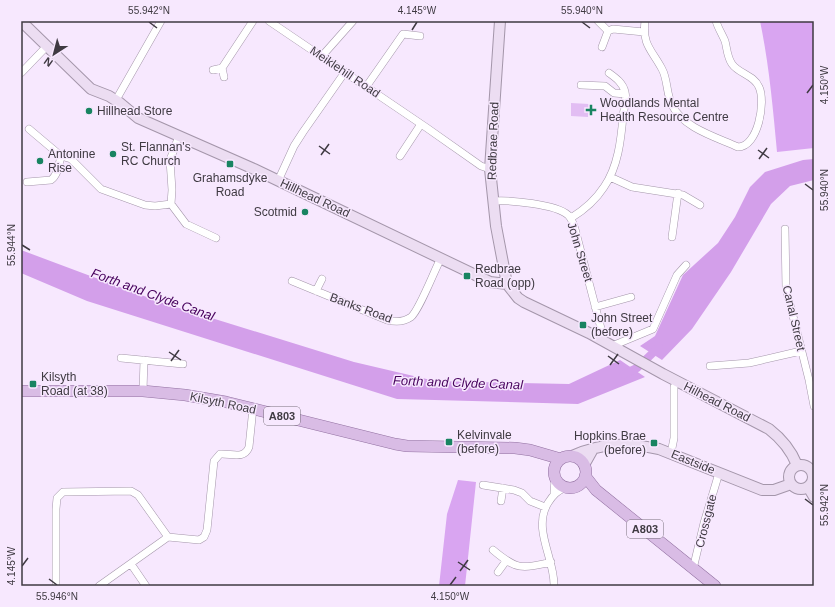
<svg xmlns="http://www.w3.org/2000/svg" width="835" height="607" viewBox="0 0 835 607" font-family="Helvetica,sans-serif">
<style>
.green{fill:#e2bdf3}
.forest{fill:#d9a5f1}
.water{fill:#d39fea}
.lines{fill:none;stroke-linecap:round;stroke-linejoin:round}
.canal{stroke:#d39fea;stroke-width:8}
.street-casing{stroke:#a496aa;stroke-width:8}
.secondary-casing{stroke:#a496aa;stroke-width:12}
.primary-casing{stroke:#9271a1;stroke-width:12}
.street{stroke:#fff;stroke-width:7}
.secondary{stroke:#ecddf2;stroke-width:10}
.primary{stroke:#d9bce5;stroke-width:11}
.ticks{fill:none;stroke:#3f3a42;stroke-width:1.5}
.poi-dot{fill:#188461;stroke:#f7e8fe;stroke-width:1.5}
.labels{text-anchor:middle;stroke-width:3;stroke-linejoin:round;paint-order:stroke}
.shield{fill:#f7e8fe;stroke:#766e7a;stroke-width:1}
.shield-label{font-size:11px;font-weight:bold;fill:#3f3a42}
.street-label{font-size:12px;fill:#3f3a42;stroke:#f7e8fe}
.poi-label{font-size:12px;fill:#3f3a42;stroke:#f7e8fe;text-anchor:start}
.water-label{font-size:13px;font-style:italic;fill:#46005c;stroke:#f7e8fe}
.neatline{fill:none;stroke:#3f3a42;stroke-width:1.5}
.ticks-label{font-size:10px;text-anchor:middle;fill:#3f3a42}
</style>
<rect width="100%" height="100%" fill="#f7e8fe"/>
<path class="green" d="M571,103l18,1 -1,13 -17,-1z"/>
<path class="forest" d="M760,21h54v127l-37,4c-4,-44 -8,-88 -17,-131z
M458,480l18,2 -11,104h-26l8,-72z"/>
<path class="water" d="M814,159v21l-24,6 -19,18 -40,68 -39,57 -30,31 -22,-14 15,-10 28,-61 35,-32 17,-26 15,-30 15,-15 38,-12z
M21,250l139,52 194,60 81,19 134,3 51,-24 25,17 -67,27 -181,-5 -310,-98 -66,-28z"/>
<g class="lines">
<path class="canal" d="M624,374l13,-6 22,-21"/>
<g class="street-casing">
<path id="street" d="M269,21l158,107 54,38 9,3
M598,21l10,10
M645,21c-3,24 7,29 17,48 6,11 4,24 10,36 11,23 44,32 66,42 20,0 28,-45 21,-60 -5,-12 -20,-13 -27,-23 -5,-7 -5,-16 -7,-23 -3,-7 -7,-13 -9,-20
M602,47l6,-16 5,-2 31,3
M322,56l31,-35
M222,68l31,-47
M213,70l9,-2 2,9
M21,73l26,-27
M581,85l24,1 9,7 11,1
M366,87l37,-53 17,2
M116,100l45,-79
M29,129l32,27 10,3 30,30 44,16 10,1 16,-2
M179,136l-9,24 2,30 -1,14 15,20 30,14
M400,156l21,-32
M610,177l22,10 51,8 17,10
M278,181l16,-35 9,-14 42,-60
M27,182l24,-2c7,-5 8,-16 10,-24
M494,201c15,-1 62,3 74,14 4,4 5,8 7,14l28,107 -2,3
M571,218c13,-8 24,-17 33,-31 14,-20 17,-47 19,-71 1,-8 4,-17 2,-24 -2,-9 -9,-14 -16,-19
M785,229l1,59 23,92 5,26
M672,237l6,-44
M292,281l95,39c8,2 17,2 24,-3 8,-6 24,-48 30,-59
M316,291l6,-12
M595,307l36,-10
M612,346l41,-17 24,-54 9,-10
M121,358l62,6
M710,366l39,-3 52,-12
M143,391l1,-31
M671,453l3,-15v-51
M812,471l2,-1
M483,485l31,5 8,3 8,8 15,6
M554,493l1,-14
M501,501l2,-13
M493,550c24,20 28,19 58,12
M131,564l15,22
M693,569l11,-46 15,-50
M498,572l8,-11
M56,586v-77l1,-11 6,-6 68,-1 7,4 30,42
M99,586l69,-49 31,3 5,-3 3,-7 7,-69 6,-7c11,-1 24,6 29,-7l4,-39
M554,586c1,-27 -22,-57 -6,-83 5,-8 9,-12 18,-16"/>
</g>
<g class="secondary-casing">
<path id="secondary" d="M21,21l70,68 18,7 11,7 18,15 116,51 236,113 17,2
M500,21l-10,148 6,57 11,58 11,14 6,4 65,31 74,41 106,55c13,10 22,21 28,36
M572,456c31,-14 55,-13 87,-7l103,41h12l17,-6
M789 477a12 12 0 1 1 24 0a12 12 0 1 1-24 0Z
M584,465l9,-16
M808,487l6,10"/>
</g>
<g class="primary-casing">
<path id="primary" d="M21,391h122l42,4 41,7 169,42 12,2 108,2 15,2 31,9
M554 472a16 16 0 1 1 32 0a16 16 0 1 1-32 0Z
M585,476l11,14 119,96"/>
</g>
<use href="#street" class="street"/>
<use href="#secondary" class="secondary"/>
<use href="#primary" class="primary"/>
</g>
<path class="ticks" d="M149,22l8,6M582,22l8,6M412,30l5,-8M807,93l6,-8M319,146l11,8M758,150l11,8M321,155l8,-11M759,159l8,-11M805,184l8,6M22,245l8,5M169,352l12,8M608,356l11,8M171,361l8,-11M610,365l8,-11M805,499l8,6M458,562l12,8M22,566l6,-8M460,571l8,-11M49,579l8,6M450,585l6,-8"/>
<g class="poi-dot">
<path d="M589 104h4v4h4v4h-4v4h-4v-4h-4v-4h4z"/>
<circle cx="89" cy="111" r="4"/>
<circle cx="113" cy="154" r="4"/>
<circle cx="40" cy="161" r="4"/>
<rect x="226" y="160" width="8" height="8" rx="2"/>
<circle cx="305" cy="212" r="4"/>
<rect x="463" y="272" width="8" height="8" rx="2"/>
<rect x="579" y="321" width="8" height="8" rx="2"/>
<rect x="29" y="380" width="8" height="8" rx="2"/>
<rect x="445" y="438" width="8" height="8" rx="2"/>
<rect x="650" y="439" width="8" height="8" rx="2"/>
</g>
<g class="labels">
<g class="shield">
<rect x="264" y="407" width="36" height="18" rx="3"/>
<rect x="627" y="520" width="36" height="18" rx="3"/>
</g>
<g class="shield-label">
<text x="282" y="420">A803</text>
<text x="645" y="533">A803</text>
</g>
<g class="street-label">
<text transform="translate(345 72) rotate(34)" y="4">Meiklehill Road</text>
<text transform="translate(493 141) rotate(-88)" y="4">Redbrae Road</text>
<text transform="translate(315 198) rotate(25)" y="4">Hillhead Road</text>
<text transform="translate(580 252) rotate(73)" y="4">John Street</text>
<text transform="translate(361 308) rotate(20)" y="4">Banks Road</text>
<text transform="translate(794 318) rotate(77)" y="4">Canal Street</text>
<text transform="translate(717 402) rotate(27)" y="4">Hilhead Road</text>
<text transform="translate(223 403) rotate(12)" y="4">Kilsyth Road</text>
<text transform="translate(693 462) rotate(22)" y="4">Eastside</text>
<text transform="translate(706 521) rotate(-76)" y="4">Crossgate</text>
</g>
<g class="poi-label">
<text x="600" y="107">Woodlands Mental<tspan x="600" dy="14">Health Resource Centre</tspan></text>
<text x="97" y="115">Hillhead Store</text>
<text x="121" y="151">St. Flannan's<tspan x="121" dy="14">RC Church</tspan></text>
<text x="48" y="158">Antonine<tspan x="48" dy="14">Rise</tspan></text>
<text x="230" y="182" text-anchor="middle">Grahamsdyke<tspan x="230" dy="14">Road</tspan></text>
<text x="297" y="216" text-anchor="end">Scotmid</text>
<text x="475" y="273">Redbrae<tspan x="475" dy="14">Road (opp)</tspan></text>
<text x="591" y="322">John Street<tspan x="591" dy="14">(before)</tspan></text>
<text x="41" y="381">Kilsyth<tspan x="41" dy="14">Road (at 38)</tspan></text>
<text x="457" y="439">Kelvinvale<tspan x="457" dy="14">(before)</tspan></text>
<text x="646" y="440" text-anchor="end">Hopkins Brae<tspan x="646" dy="14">(before)</tspan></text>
</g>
<g class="water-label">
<text transform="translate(153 294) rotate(20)" y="5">Forth and Clyde Canal</text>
<text transform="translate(458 382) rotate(2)" y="5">Forth and Clyde Canal</text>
</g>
</g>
<rect width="835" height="607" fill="none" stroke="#f7e8fe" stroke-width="44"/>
<g transform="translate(54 54) rotate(216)" stroke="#f7e8fe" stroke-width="3" paint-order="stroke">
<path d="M0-3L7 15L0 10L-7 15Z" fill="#3f3a42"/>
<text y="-6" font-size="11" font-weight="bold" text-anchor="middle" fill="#3f3a42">N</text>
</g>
<rect x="22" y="22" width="791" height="563" class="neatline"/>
<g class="ticks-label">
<text x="149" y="14">55.942°N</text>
<text x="417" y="14">4.145°W</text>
<text x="582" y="14">55.940°N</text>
<text transform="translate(824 85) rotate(-90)" y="4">4.150°W</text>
<text transform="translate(824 190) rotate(-90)" y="4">55.940°N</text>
<text transform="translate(11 245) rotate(-90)" y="4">55.944°N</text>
<text transform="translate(824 505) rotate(-90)" y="4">55.942°N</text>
<text transform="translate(11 566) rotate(-90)" y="4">4.145°W</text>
<text x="57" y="600">55.946°N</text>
<text x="450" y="600">4.150°W</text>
</g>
</svg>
